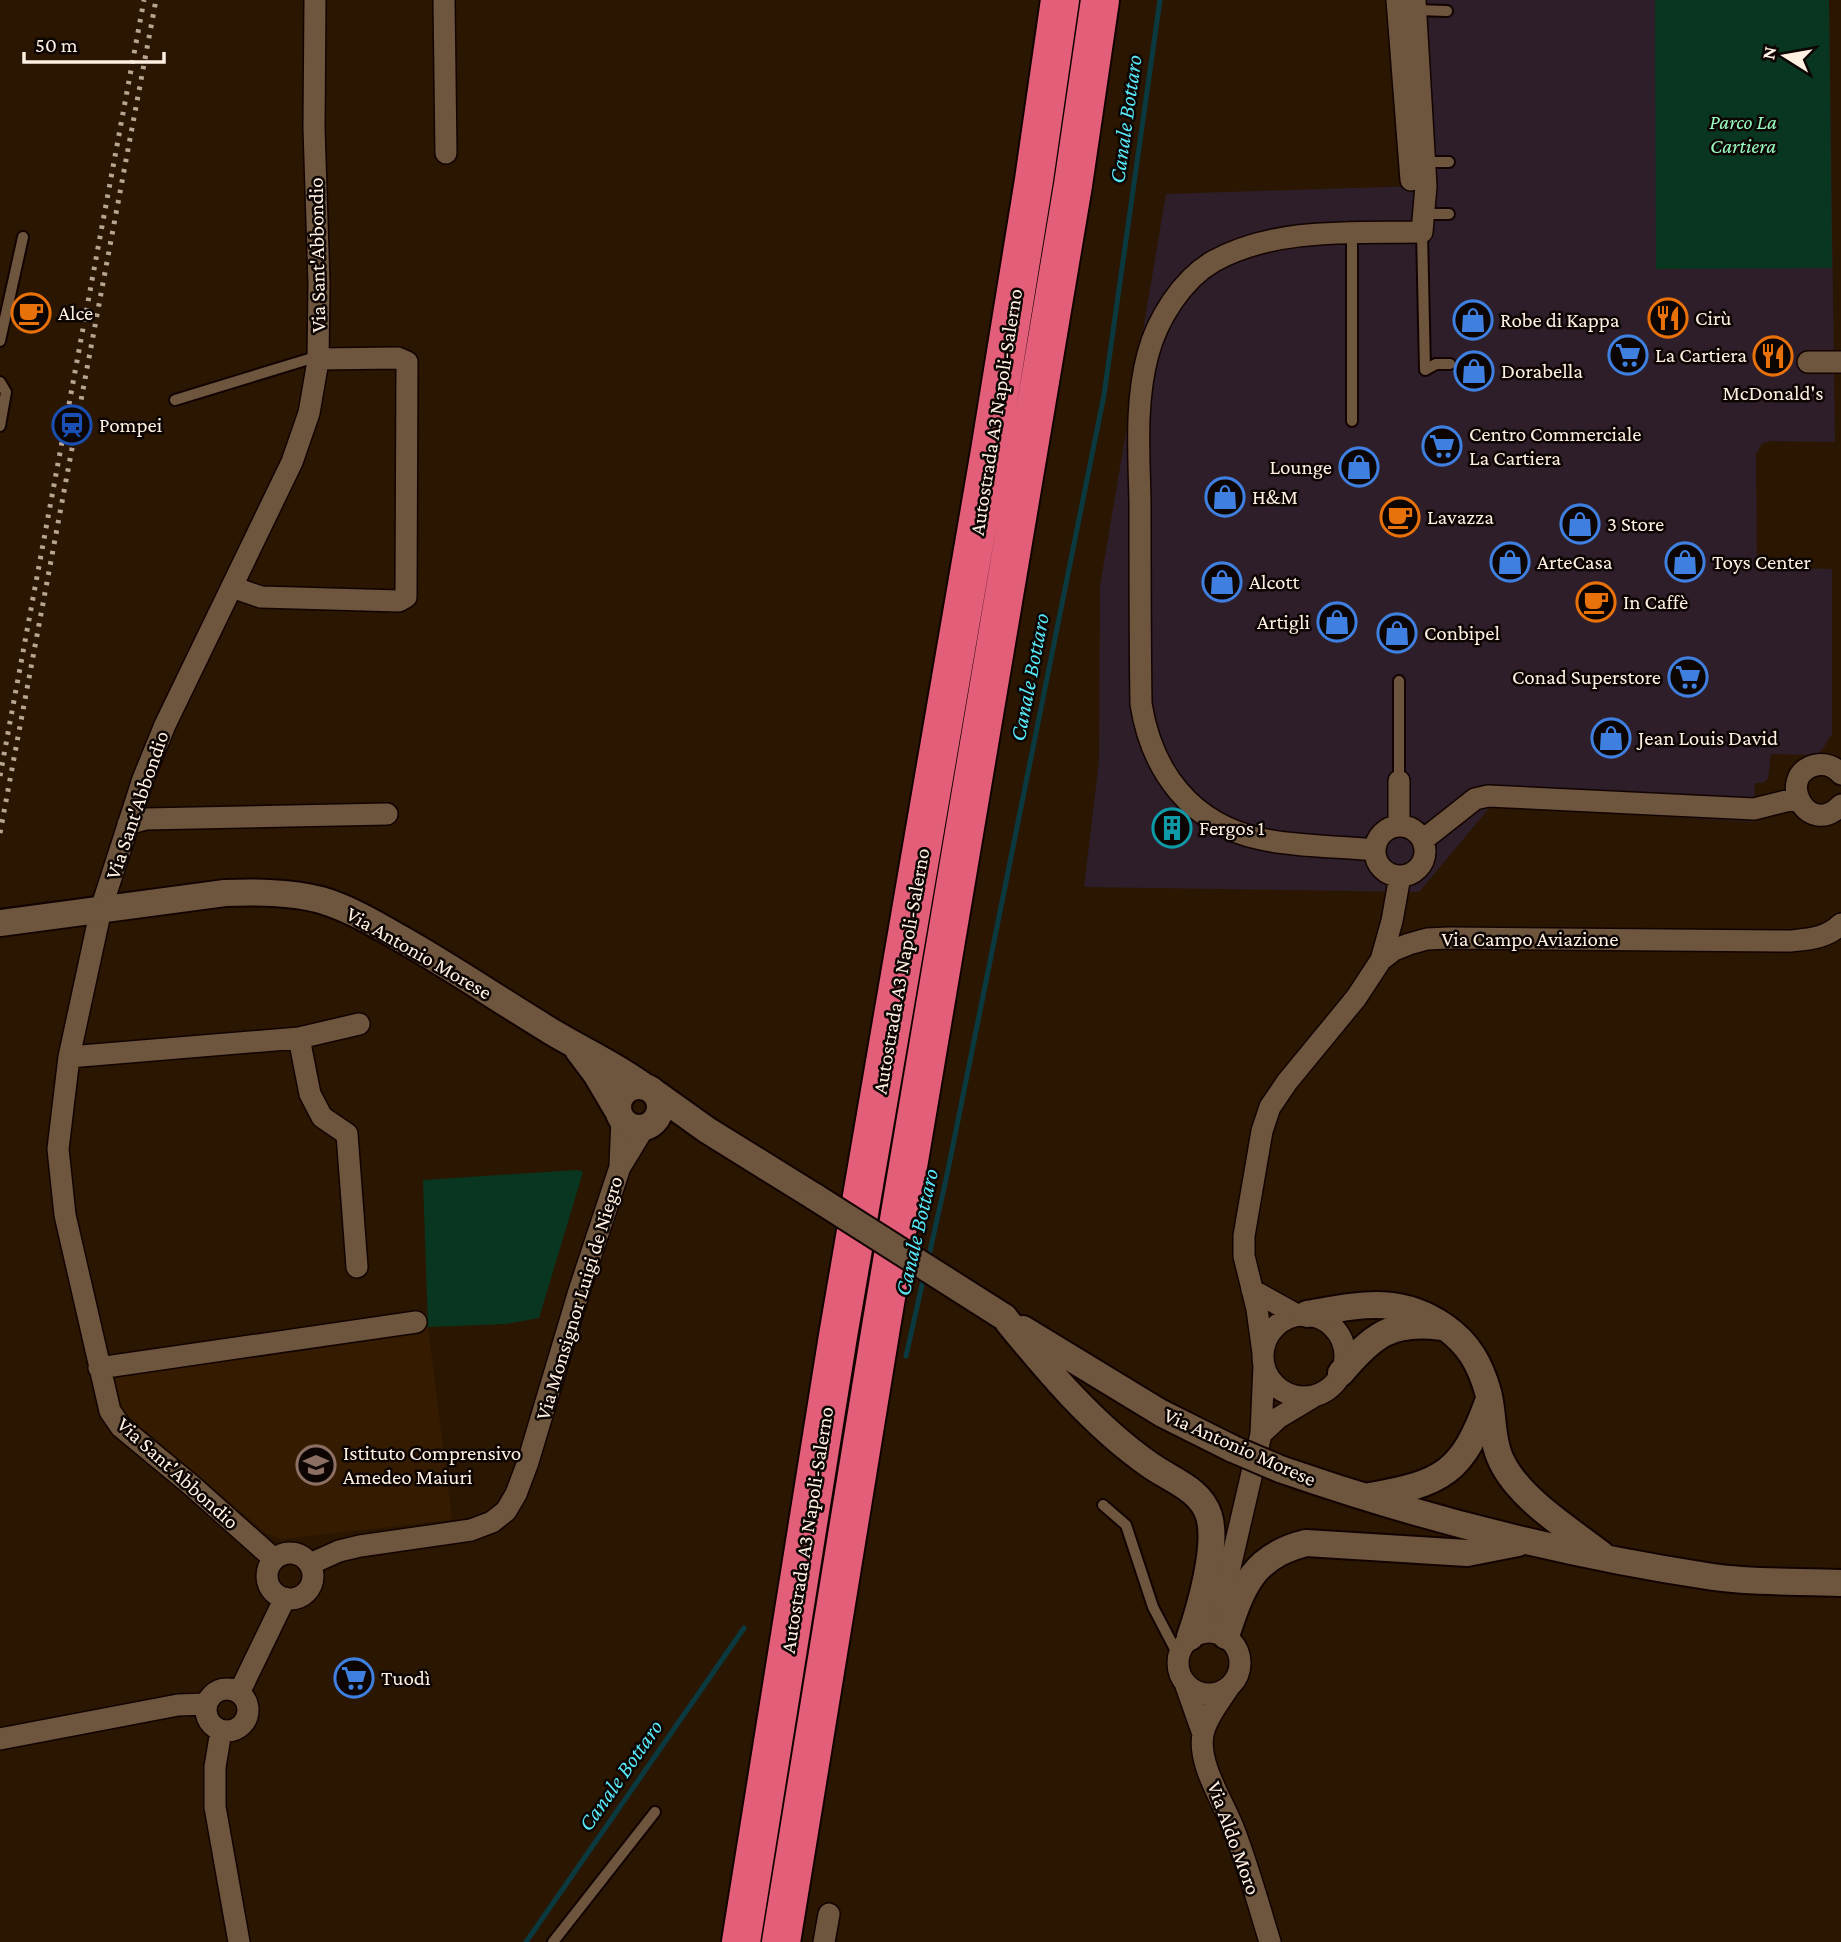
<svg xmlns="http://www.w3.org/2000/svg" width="1841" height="1942" viewBox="0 0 1841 1942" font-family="'Crimson Pro',serif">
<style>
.commercial{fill:#2d1e29}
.built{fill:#351c00}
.green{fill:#093620}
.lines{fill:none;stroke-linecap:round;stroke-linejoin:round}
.stream{stroke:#0a3a40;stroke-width:5}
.service-casing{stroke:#130300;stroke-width:14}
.minor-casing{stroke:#130300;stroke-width:24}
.tertiary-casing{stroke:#130300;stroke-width:30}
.motorway-casing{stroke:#130300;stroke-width:42}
.service{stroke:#6d563d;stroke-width:10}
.minor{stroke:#6d563d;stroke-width:21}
.tertiary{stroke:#6d563d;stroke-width:26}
.motorway{stroke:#e35e79;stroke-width:38}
.rail{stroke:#b7a695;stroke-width:5;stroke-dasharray:3.5 7;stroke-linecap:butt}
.tertiary-bridge-casing{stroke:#130300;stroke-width:30;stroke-linecap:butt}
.tertiary-bridge{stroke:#6d563d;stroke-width:26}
.labels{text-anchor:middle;stroke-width:5;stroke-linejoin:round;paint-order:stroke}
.park-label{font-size:21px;font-style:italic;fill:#98fac0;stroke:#0d0501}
.street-label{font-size:21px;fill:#fff0e2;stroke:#0d0501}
.poi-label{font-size:21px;fill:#fff0e2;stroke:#0d0501;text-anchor:start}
.water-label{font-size:23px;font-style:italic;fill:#57e8f9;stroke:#0d0501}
</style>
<rect width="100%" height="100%" fill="#2b1701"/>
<path class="commercial" d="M1407,0h422l6,442 -66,-1 -7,3 -6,10 1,113 75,2v165l-10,16 -6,5 -45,-1 -3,25 -5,4h-8l-2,39 -262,-16 -72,86 -335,-5 15,-126 1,-175 66,-392 251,-8z"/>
<path class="built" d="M428,1327l24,193 -170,19 -16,-6 -144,-122 -9,-33z"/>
<path class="green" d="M1655,0h174l3,268 -176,1z
M577,1170l6,2 -44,146 -33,6 -78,3 -5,-147z"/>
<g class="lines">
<path class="stream" d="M928,1260l20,-90 156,-775 56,-395
M906,1356l18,-80
M526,1942l218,-314"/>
<g class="service-casing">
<path id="service" d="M1416,10l31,1
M1425,162h24
M1423,214h26
M1422,232l3,138 11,-6h14
M1352,233v188
M0,341l23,-104
M0,382l6,10 -6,34
M175,400l134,-41h9
M1399,681v100
M1103,1505l23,20 27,82 25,48
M553,1942l102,-130"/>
</g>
<g class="minor-casing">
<path id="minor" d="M444,0l2,153
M1397,0l14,180
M1808,362h33
M232,587l29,10 138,4 7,-4 1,-235 -9,-4 -80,1
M1841,774c-6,-7 -15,-11 -25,-9 -42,10 -8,75 25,40
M128,824l18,-5 241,-5
M1375 851a25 25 0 1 1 50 0a25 25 0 1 1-50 0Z
M1399,826v-45
M1423,840l52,-41 13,-3 266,13 44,-11
M1374,850c-36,-4 -77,-3 -113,-11 -70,-15 -109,-67 -120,-135 -1,-67 -1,-135 -1,-202 -1,-49 -5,-100 8,-148 9,-34 34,-75 66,-93 62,-34 140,-28 208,-29l4,-46 -11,-186
M1381,960l11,-39 8,-45
M299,1038l60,-14
M69,1057l230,-19 11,56 12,23 25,17 10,133
M620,1165l2,-47
M1252,1290l45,25
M1263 1356a41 41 0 1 1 82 0a41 41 0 1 1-82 0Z
M1263,1353l-6,-44 -13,-53v-20l18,-105 8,-24 17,-25 69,-84 25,-38 13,-10 15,-6 18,-5 22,-1 342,3c19,-2 36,-3 50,-17
M99,1368l317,-46
M1261,1434l17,-16 35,-21
M267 1576a23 23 0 1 1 46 0a23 23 0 1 1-46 0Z
M274,1559l-83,-74 -70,-58 -11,-16 -45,-196 -7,-66 11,-92 32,-148 42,-130 22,-54 127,-263 17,-49 9,-52 1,-77 -5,-156 1,-128
M310,1564l29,-13 21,-5 111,-16 21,-8 14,-11 10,-17 12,-32 51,-171 41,-124 25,-41
M1178 1663a31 31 0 1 1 62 0a31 31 0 1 1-62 0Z
M1215,1632l46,-198 3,-69
M1185,1683l18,51
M1229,1687c-9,14 -23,31 -26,47 -6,32 23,71 33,101 13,35 23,71 34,107
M206 1710a21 21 0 1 1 42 0a21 21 0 1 1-42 0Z
M239,1693l46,-95
M221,1731l-6,36v40l24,135
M0,1739l178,-34 29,-1
M824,1942l5,-28"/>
</g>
<g class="tertiary-casing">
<path id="tertiary" d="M0,923l225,-30c32,-1 65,-1 96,7 27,8 53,23 77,37 50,28 97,60 146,90 33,21 69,36 101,60
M578,1050l18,24 23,39
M618 1107a21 21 0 1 1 42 0a21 21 0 1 1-42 0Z
M651,1090l56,40 108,67
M1307,1314c53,-9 92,-19 138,13 24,17 35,37 43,65 6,22 3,48 13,68 17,38 68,69 100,94
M1004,1317c43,53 90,109 146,148 21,15 51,24 59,51 9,30 -9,92 -19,121
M1023,1329l138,84 72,36
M1341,1373c31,-37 50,-53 100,-46
M1280,1469c141,49 286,86 433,108 42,6 86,4 128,6
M1370,1496c73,-13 92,-23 118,-94
M1226,1636c16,-48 26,-80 80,-93l161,10 51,-10"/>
</g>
<g class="motorway-casing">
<path id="motorway" d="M741,1942l97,-606 152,-885 44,-271 26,-180
M781,1942l100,-615 192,-1142 27,-185"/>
</g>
<use href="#service" class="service"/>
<use href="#minor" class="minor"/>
<use href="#tertiary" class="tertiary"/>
<use href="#motorway" class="motorway"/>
<path class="rail" d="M0,776l144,-776
M0,833l156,-833"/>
<g class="tertiary-bridge-casing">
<path id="tertiary-bridge" d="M815,1197l189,120
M1233,1449l47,20"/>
</g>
<use href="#tertiary-bridge" class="tertiary-bridge"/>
</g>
<defs>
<g id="cafe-ring" transform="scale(2.0125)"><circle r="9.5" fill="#0d0501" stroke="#e8710a" stroke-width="1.5"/><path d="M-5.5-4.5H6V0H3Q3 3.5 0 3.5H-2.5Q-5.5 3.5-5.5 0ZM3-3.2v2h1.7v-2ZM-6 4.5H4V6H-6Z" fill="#e8710a"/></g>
<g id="restaurant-ring" transform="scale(2.0125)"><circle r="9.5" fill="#0d0501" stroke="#e8710a" stroke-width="1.5"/><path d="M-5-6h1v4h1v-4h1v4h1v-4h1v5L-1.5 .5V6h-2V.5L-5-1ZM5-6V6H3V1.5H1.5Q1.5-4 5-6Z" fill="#e8710a"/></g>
<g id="shop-ring" transform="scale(2.0125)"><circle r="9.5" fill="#0d0501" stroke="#3f7fe0" stroke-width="1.5"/><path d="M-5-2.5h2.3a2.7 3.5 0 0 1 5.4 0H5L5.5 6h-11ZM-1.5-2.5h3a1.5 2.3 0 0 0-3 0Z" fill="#3f7fe0"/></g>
<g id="supermarket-ring" transform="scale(2.0125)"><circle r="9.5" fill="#0d0501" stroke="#3f7fe0" stroke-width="1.5"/><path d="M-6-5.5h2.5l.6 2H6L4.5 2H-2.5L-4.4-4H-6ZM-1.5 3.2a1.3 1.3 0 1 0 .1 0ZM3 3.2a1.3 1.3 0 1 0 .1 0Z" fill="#3f7fe0"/></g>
<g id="station-ring" transform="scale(2.0125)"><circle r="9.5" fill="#0d0501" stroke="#1a4fb4" stroke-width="1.5"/><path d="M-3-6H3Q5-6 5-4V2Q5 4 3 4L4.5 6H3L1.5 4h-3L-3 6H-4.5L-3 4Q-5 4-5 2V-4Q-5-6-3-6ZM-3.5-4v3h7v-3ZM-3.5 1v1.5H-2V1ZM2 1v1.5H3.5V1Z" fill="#1a4fb4"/></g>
<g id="building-ring" transform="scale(2.0125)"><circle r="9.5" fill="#0d0501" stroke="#0f9aa8" stroke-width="1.5"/><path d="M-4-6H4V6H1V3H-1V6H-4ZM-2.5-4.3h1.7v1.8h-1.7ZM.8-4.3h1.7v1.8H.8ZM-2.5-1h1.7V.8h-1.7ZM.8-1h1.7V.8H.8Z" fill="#0f9aa8"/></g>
<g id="school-ring" transform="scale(2.0125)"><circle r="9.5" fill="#0d0501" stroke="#8d6e63" stroke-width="1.5"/><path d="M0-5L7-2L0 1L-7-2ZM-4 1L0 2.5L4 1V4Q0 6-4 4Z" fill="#8d6e63"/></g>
</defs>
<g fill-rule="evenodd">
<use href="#cafe-ring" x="31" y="313"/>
<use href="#restaurant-ring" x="1668" y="318"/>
<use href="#shop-ring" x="1473" y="320"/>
<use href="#supermarket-ring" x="1628" y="355"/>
<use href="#restaurant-ring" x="1773" y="356"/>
<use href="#shop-ring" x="1474" y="371"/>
<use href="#station-ring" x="72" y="425"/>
<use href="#supermarket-ring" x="1442" y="446"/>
<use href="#shop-ring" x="1359" y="467"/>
<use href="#shop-ring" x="1225" y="497"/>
<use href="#cafe-ring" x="1400" y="517"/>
<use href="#shop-ring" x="1580" y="524"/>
<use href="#shop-ring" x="1510" y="562"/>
<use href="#shop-ring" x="1685" y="562"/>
<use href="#shop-ring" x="1222" y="582"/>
<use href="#cafe-ring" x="1596" y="602"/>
<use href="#shop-ring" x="1337" y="622"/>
<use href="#shop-ring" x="1397" y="633"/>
<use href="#supermarket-ring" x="1688" y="677"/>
<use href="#shop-ring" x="1611" y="738"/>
<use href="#building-ring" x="1172" y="828"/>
<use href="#school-ring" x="316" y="1465"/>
<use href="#supermarket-ring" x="354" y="1678"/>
</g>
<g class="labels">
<g class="park-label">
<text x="1743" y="129">Parco La<tspan x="1743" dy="24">Cartiera</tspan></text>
</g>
<g class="street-label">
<text transform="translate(317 255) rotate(-91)" y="7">Via Sant'Abbondio</text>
<text transform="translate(996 412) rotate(-81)" y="7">Autostrada A3 Napoli-Salerno</text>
<text transform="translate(137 805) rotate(-71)" y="7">Via Sant'Abbondio</text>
<text x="1530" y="946">Via Campo Aviazione</text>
<text transform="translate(419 953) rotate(30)" y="7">Via Antonio Morese</text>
<text transform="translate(901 971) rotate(-80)" y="7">Autostrada A3 Napoli-Salerno</text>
<text transform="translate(579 1298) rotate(-73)" y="7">Via Monsignor Luigi de Niegro</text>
<text transform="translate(1240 1447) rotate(24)" y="7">Via Antonio Morese</text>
<text transform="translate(178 1473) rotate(42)" y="7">Via Sant'Abbondio</text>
<text transform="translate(807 1530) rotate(-81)" y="7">Autostrada A3 Napoli-Salerno</text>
<text transform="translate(1234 1838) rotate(70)" y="7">Via Aldo Moro</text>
</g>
<g class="poi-label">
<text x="58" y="320">Alce</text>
<text x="1695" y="325">Cirù</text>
<text x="1500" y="327">Robe di Kappa</text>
<text x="1655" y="362">La Cartiera</text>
<text x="1501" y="378">Dorabella</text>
<text x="1773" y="400" text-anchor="middle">McDonald's</text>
<text x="99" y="432">Pompei</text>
<text x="1469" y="441">Centro Commerciale<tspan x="1469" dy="24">La Cartiera</tspan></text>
<text x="1332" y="474" text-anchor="end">Lounge</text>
<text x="1252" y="504">H&amp;M</text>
<text x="1427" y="524">Lavazza</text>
<text x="1607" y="531">3 Store</text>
<text x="1537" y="569">ArteCasa</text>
<text x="1712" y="569">Toys Center</text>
<text x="1249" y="589">Alcott</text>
<text x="1623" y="609">In Caffè</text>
<text x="1310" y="629" text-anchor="end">Artigli</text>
<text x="1424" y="640">Conbipel</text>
<text x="1661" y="684" text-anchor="end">Conad Superstore</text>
<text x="1638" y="745">Jean Louis David</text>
<text x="1199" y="835">Fergos 1</text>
<text x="343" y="1460">Istituto Comprensivo<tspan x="343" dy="24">Amedeo Maiuri</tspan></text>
<text x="381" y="1685">Tuodì</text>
</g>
<g class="water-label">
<text transform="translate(1125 119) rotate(-82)" y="8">Canale Bottaro</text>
<text transform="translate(1029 677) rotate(-79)" y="8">Canale Bottaro</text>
<text transform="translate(916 1232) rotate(-77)" y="8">Canale Bottaro</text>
<text transform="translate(620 1775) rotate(-55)" y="8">Canale Bottaro</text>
</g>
</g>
<g transform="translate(1785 56) rotate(281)" stroke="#0d0501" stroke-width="5" paint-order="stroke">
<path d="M0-5L12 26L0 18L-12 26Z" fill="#fff0e2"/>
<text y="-10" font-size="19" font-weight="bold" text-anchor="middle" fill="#fff0e2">N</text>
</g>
<path d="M24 52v10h140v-10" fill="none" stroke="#fff0e2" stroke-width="3.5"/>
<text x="35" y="52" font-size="21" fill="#fff0e2" stroke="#0d0501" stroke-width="5" paint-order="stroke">50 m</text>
</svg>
